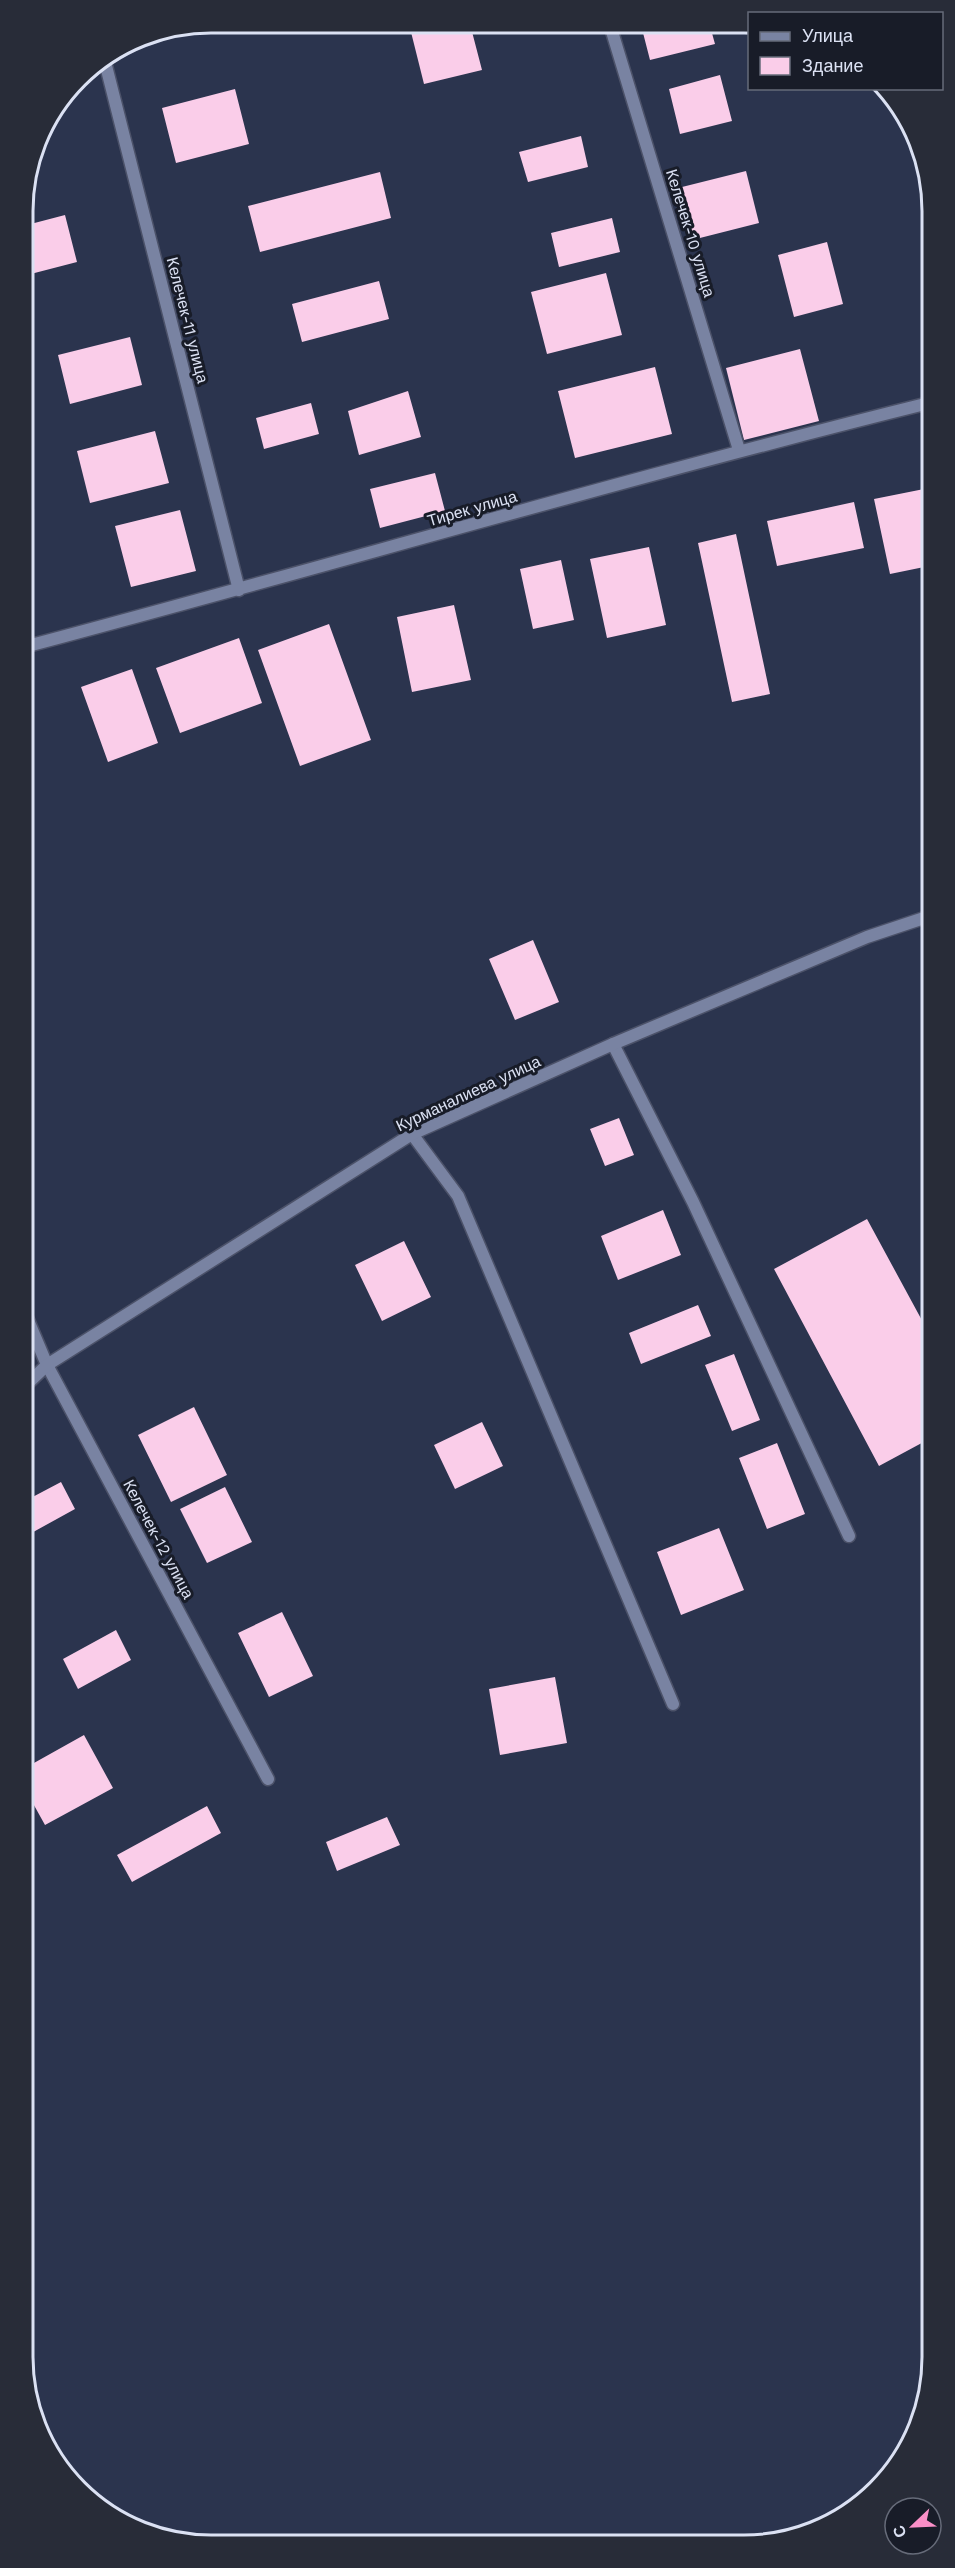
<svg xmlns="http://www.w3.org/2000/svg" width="955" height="2568" viewBox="0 0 955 2568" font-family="'Work Sans',sans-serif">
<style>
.building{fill:#facde9}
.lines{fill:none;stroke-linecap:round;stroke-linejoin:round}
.minor-casing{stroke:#4c5269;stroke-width:15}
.tertiary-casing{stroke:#4c5269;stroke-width:15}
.minor{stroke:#7983a2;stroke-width:12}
.tertiary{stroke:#7983a2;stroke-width:12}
.labels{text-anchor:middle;stroke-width:6;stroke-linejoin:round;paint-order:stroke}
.street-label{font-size:16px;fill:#dbe1f3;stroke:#181c28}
.rim{fill:none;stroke:#dbe1f3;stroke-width:3}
</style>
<rect width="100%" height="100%" fill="#2b344e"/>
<path class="building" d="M425,24h45l12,46 -58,14 -14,-56z
M641,25l69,1 5,18 -65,16z
M720,75l12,46 -52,13 -11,-45z
M235,89l14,55 -73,19 -14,-55z
M581,136l7,31 -60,15 -9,-30z
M746,171l13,52 -67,17 -14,-52z
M380,172l11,46 -131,34 -12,-46z
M65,215l12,47 -54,14v-50z
M612,218l8,34 -61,15 -8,-34z
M827,242l16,62 -49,13 -16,-62z
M606,273l16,62 -75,19 -16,-62z
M379,281l10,38 -87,23 -10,-38z
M130,337l12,48 -72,19 -12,-49z
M800,349l19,72 -75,19 -18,-72z
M655,367l17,67 -97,24 -17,-67z
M408,391l13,46 -62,18 -11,-44z
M311,403l8,31 -55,15 -8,-31z
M155,431l14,52 -79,20 -13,-52z
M435,473l10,38 -65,17 -10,-39z
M929,488v78l-39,8 -16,-75z
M854,502l10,46 -87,18 -10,-45z
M180,510l16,61 -65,16 -16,-61z
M736,534l34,160 -38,8 -34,-159z
M649,547l17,78 -59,13 -17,-79z
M561,560l13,60 -41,9 -13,-60z
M454,605l17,75 -59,12 -15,-75z
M329,624l42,116 -71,26 -42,-116z
M239,638l23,65 -82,30 -24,-65z
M132,669l26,74 -50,19 -27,-75z
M533,940l26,62 -44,18 -26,-61z
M619,1118l15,37 -29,11 -15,-37z
M663,1210l18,45 -63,25 -17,-44z
M867,1219l64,118v101l-52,28 -105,-197z
M404,1241l27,56 -49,24 -27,-56z
M698,1305l13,31 -70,28 -12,-31z
M734,1354l26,66 -28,11 -27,-66z
M194,1407l33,68 -56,27 -33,-67z
M482,1422l21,44 -48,23 -21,-44z
M777,1443l28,71 -38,15 -28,-71z
M61,1482l14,27 -49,27 -1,-35z
M225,1487l27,55 -45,21 -27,-54z
M719,1528l25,62 -63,25 -24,-63z
M282,1612l31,64 -44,21 -31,-64z
M116,1630l15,30 -53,29 -15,-30z
M555,1677l12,66 -67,12 -11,-66z
M84,1735l29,53 -68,37 -20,-36v-21z
M207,1806l14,27 -89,49 -15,-27z
M387,1817l13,28 -63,26 -11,-29z"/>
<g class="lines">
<g class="minor-casing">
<path id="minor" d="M610,25l129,425
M104,58l135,532
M24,647c302,-80 602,-169 905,-244
M613,1044l80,158 156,334
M412,1134l46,62 215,508
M25,1313l22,52 221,414"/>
</g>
<g class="tertiary-casing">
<path id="tertiary" d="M25,1386l22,-21 365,-231 201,-90 254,-107 63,-21"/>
</g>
<use href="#minor" class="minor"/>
<use href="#tertiary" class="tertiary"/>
</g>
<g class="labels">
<g class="street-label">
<text transform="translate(691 233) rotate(73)" y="6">Келечек-10 улица</text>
<text transform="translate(188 320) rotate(76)" y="6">Келечек-11 улица</text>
<text transform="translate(472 508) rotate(-16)" y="6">Тирек улица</text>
<text transform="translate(468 1093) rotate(-25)" y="6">Курманалиева улица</text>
<text transform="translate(159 1539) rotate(62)" y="6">Келечек-12 улица</text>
</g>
</g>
<path d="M0 0H955V2568H0ZM211 33H744A178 178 0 0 1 922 211V2357A178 178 0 0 1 744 2535H211A178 178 0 0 1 33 2357V211A178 178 0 0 1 211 33Z" fill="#282c38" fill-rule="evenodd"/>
<path class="rim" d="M211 33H744A178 178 0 0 1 922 211V2357A178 178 0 0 1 744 2535H211A178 178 0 0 1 33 2357V211A178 178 0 0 1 211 33Z"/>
<rect x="748" y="12" width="195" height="78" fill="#181c28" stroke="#666b79" stroke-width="1.5"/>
<rect x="760" y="32" width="30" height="9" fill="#7983a2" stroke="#666b79" stroke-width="1.5"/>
<text x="802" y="42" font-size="18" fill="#dbe1f3">Улица</text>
<rect x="760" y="57" width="30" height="18" fill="#facde9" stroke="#666b79" stroke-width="1.5"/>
<text x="802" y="72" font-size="18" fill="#dbe1f3">Здание</text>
<g transform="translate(913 2526) rotate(247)"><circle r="28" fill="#181c28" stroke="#666b79" stroke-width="1.5"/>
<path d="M0-4.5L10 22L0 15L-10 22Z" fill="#fa8fc7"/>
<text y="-9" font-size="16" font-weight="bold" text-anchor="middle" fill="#dbe1f3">С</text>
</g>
</svg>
